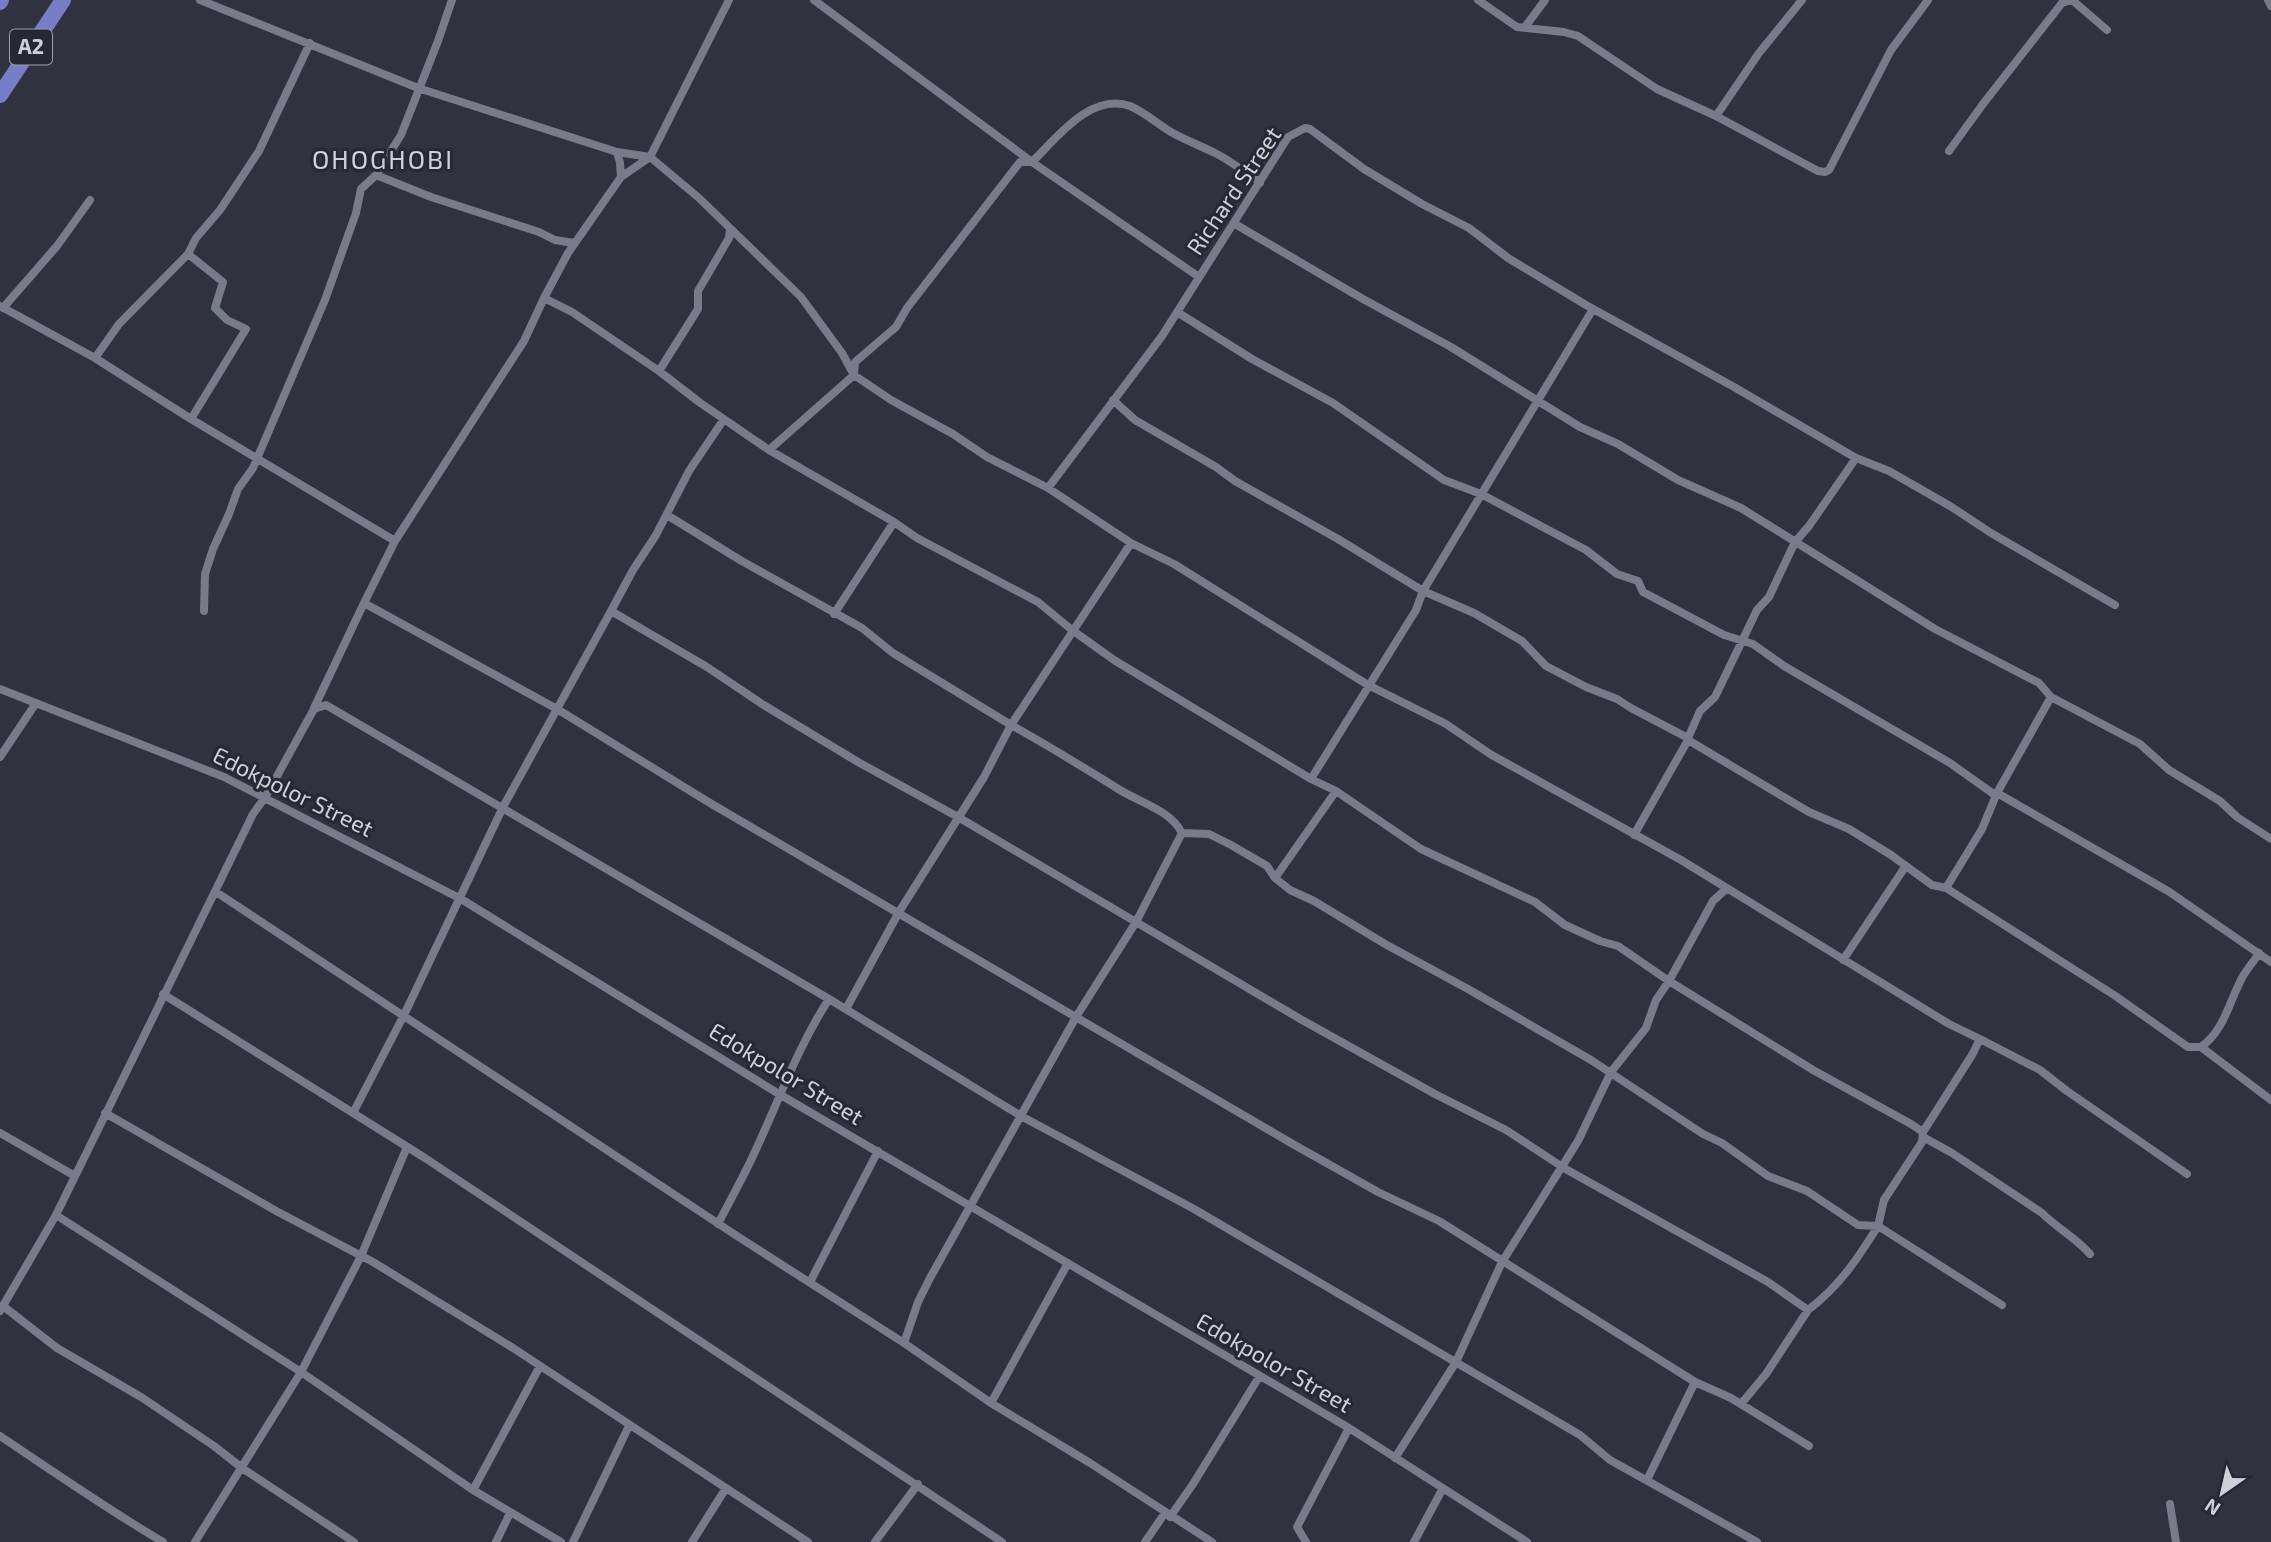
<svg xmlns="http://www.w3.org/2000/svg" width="2271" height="1542" viewBox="0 0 2271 1542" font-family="'Exo 2',sans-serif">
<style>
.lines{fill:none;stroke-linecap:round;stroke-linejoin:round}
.street{stroke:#797b8b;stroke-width:8}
.highway{stroke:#777dc6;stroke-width:16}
.labels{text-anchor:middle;stroke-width:6;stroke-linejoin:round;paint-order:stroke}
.shield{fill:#272835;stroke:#9d9ea8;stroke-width:2}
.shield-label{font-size:21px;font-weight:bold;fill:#cfd1d9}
.street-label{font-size:23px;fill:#cfd1d9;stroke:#272835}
.quarter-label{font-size:26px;letter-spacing:2px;fill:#cfd1d9;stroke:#272835}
</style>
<rect width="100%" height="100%" fill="#30323f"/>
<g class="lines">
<path class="street" d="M200,0l218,88 199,64 33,5 49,41 102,99 41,56 12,22 37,25 62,34 34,23 61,31 83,55
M814,0l218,162 167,115
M1478,0l39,27 47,5 14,4 79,53 59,27 102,55 7,1 4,-2 62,-120 37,-50
M2072,0l35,30
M2268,0l3,6
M1525,27l20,-27
M1716,116l43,-63 43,-53
M1949,151l34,-47 79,-101 9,-3
M376,175l55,22 108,35 16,8 19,3
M621,177l29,-20 79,-157
M1235,224l128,75 88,48 129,80 38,17 60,36 63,28 194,121 104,54 12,14
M188,254l35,28 -8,26 12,12 19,9 -55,90
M544,298l24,-45 53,-76 -1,-14 -3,-11
M0,306l95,52 96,61 204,122
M3,308l54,-62 33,-46
M1177,312l75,47 81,44 111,77 37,14 105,56 31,24 21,7 5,11 81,43 29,9 31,22 166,97 45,32
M95,358l24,-34 69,-70 8,-16 24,-28 39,-59 51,-108
M659,371l39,-62v-18l31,-53 1,-9
M1113,400l22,20 81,47 19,14 103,58 85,52 51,22 48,28 24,25 40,21 31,12 14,9 57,30v2l121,72 40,17 42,26 41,30 14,3 168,107 74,52h13l70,53
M769,450l85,-75 1,-13 41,-35 11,-19 113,-146h12c24,-23 58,-70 98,-56 14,6 28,18 41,26 14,8 30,14 44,21 16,8 30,19 45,30
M1048,488l114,-152 126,-199 17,-9 5,1 54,40 58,35 47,24 39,30 78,47 148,82 122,71 33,13 61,35 41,27 124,72
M667,515l73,45 122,68 31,25 118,72 -27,52 -85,135 -53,97
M364,603l31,-62 129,-200 20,-43 28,14 87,59 40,31 70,48 125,72 23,16 121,64 34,28 42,30 197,119 25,12 85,58 114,53 30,23 35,16 18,5 51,35 144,89 98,54 12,8 -1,10 -38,58 -6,26 124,79
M204,611l1,-37 8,-25 16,-35 9,-25 15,-21 72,-168 31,-87 5,-24 15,-14 25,-40 37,-94 14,-41
M611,611l22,-41 23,-35 33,-64 35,-52
M834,614l60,-92
M0,689l224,88 237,122 318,195 570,334 178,114
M314,708l50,-105 193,106 153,94 581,340 87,49 61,29 256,161 36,16 78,48
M1688,738l12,-27 15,-14 42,-87 12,-13 26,-55 14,-16 47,-68
M0,757l36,-54
M1311,779l105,-169 7,-19 29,-48 141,-234
M1997,793l54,-96 89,47 29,26 51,31 17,16 34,22
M1634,835l54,-95
M1275,878l61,-87
M1946,888l36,-59 15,-36 171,98 103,71
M216,892l521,344 167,107 87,60 99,60 122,79
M1843,960l62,-93
M163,994l262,164 577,384
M1980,1039l60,31 27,21 120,83
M2201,1047c24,-17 28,-46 42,-71 5,-8 11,-15 16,-23
M105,1113l173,99 95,50 140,86 295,194
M353,1113l51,-98 99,-208 108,-196 96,56 55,37 96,58 100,55 344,203 133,74 71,36 55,36
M0,1133l75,43
M1923,1137l29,16 90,60c15,15 34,25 48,41
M1562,1167l206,115 40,28 -42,64 -25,30
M56,1215l245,157 172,118 88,52
M718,1224c12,-23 24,-45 35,-68 25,-53 44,-108 76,-157
M810,1282l68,-131
M3,1306l54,42 84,49 73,49 28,22 112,74
M1808,1310c31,-23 50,-52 70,-84l-20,-1 -51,-34 -39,-15 -46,-33 -19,-9 -112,-74 -123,-71 -83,-45 -71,-43 -24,-11 -15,-12 -8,-12 -36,-21 -22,-11 -27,-1c-12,-23 -41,-30 -62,-43 -37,-23 -71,-44 -109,-65l120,-182 43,21 194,121 78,39 44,30 191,106 268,164 31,15 -8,16 -49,77
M0,1311l56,-96 197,-401 13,-18 48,-87 12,-4 503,294 192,117 173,93 386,226 30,25 147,82
M904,1343l14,-41 12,-24 146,-261 60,-95 46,-89
M991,1403l77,-140
M0,1436c54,36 107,73 163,106
M1395,1458l61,-96 46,-100 76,-121 33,-69 35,-44 10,-28 13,-19 44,-80 13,-12
M1647,1480l48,-98
M473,1490l67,-124
M2170,1504l6,38
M1170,1517l23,-33 66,-107
M195,1542l106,-170 60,-116 46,-109
M496,1542l14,-29
M573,1542l56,-116
M692,1542l34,-54
M875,1542l43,-58
M1145,1542l20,-29
M1306,1542l-9,-15 52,-99
M1414,1542l29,-54"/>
<path class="highway" d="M0,2l1,-2
M0,95l63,-95"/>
</g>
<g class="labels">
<rect class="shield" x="10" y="29.5" width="42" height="35" rx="5"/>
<g class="shield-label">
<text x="31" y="54">A2</text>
</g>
<g class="street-label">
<text transform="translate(1234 191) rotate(-56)" y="8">Richard Street</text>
<text transform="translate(293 792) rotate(26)" y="8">Edokpolor Street</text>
<text transform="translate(786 1074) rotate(31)" y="8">Edokpolor Street</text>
<text transform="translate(1274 1363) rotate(30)" y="8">Edokpolor Street</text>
</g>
<g class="quarter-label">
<text x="383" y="169">OHOGHOBI</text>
</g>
</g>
<g transform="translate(2222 1493) rotate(214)" stroke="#272835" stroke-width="5" paint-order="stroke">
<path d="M0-5L12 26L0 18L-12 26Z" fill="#cfd1d9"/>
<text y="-10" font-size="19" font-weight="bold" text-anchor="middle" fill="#cfd1d9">N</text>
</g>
</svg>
